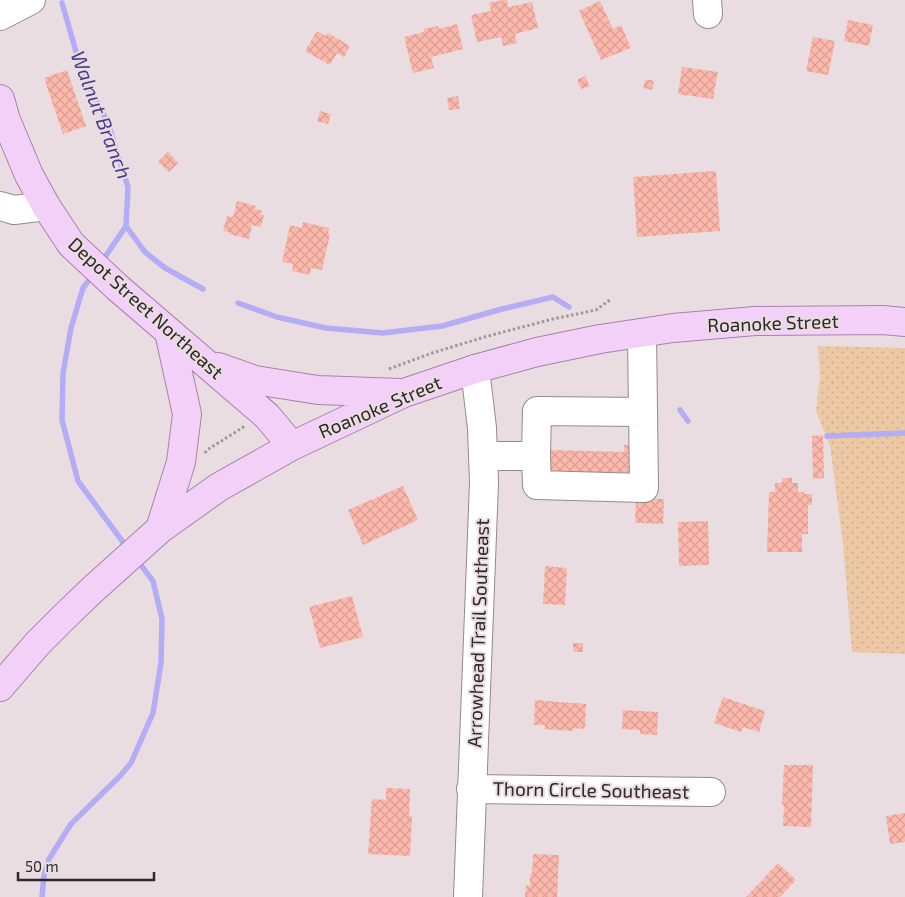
<svg xmlns="http://www.w3.org/2000/svg" width="905" height="897" viewBox="0 0 905 897" font-family="'Exo 2',sans-serif">
<style>
.grass{fill:url(#grass-dots)}
.lines{fill:none;stroke-linecap:round;stroke-linejoin:round}
.stream{stroke:#b2adf5;stroke-width:5.5}
.building{fill:url(#building-cross-hatch)}
.minor-casing{stroke:#95898c;stroke-width:30}
.major-casing{stroke:#a881ac;stroke-width:30}
.path{stroke:#a1979a;stroke-width:3;stroke-dasharray:2.5 2.5;stroke-linecap:butt}
.minor{stroke:#fff;stroke-width:28}
.major{stroke:#f2d0f8;stroke-width:28}
.labels{text-anchor:middle;stroke-width:4;stroke-linejoin:round;paint-order:stroke}
.street-label{font-size:19px;fill:#2d2829;stroke:#eadde1}
.water-label{font-size:20px;font-style:italic;fill:#48398d;stroke:#eadde1}
</style>
<defs>
<pattern id="grass-dots" width="8" height="8" patternUnits="userSpaceOnUse" patternTransform="scale(1.25)"><rect width="8" height="8" fill="#edc8a5"/><path d="M2 2h.1M6 6h.1" fill="none" stroke="#ccac8e" stroke-width="1.8" stroke-linecap="round"/></pattern>
<pattern id="building-cross-hatch" width="8" height="8" patternUnits="userSpaceOnUse" patternTransform="scale(1.25)"><rect width="8" height="8" fill="#fdb8ac"/><path d="M0 0l8 8M0 8l8-8" fill="none" stroke="#d99e94"/></pattern>
</defs>
<rect width="100%" height="100%" fill="#eadde1"/>
<path class="grass" d="M818,346l87,2v306l-53,-2 -9,-109 -13,-97 -14,-35 4,-33z"/>
<g class="lines">
<path class="stream" d="M62,3l15,52 9,25 22,43 20,64 -2,39 -25,37
M126,226l19,26 20,16 38,21
M93,275l-10,13 -12,40 -8,45 -1,47 16,61 50,68
M238,303l39,14 49,11 57,5 59,-7 60,-17 51,-12 16,10
M680,410l8,11
M827,436l78,-3
M42,897l2,-22 5,-16 22,-35 49,-48 11,-13 22,-50 8,-50 1,-44 -9,-38 -16,-21"/>
</g>
<path class="building" d="M503,0h4l1,7 24,-5 6,26 -23,6 2,9 -14,3 -2,-9 -24,5 -6,-27 20,-4 -2,-8z
M600,1l13,28 8,-4 10,23 -30,12 -22,-49z
M848,20l25,5 -4,21 -25,-5z
M457,24l6,25 -32,8 3,11 -21,5 -9,-36 20,-5 -1,-3 15,-3 1,3z
M317,31l9,5 2,-3 22,13 -6,11 -7,-4 -7,12 -25,-14z
M813,37l22,4 -7,34 -22,-4z
M682,67l36,5 -5,27 -35,-5z
M67,70l19,56 -23,8 -19,-56z
M585,76l5,10 -9,3 -4,-9z
M646,79l8,2 -2,9 -9,-2z
M458,96l2,13 -11,1 -2,-12z
M320,111l11,3 -3,10 -11,-3z
M168,152l10,11 -9,9 -11,-10z
M716,171l4,60 -83,6 -4,-60z
M237,201l19,5 -1,3 7,2 -1,4h3l-3,12 -9,-2 -3,14 -20,-5v-2l-6,-1 4,-15 6,1z
M303,222l26,6 -1,5 2,1 -8,36 -11,-2 -1,7 -18,-4 1,-7 -11,-2 8,-37 12,3z
M823,435l1,43 -11,1 -1,-43z
M624,445h13v28l-88,-2 1,-21 74,2z
M782,478h10v5h6v9h6v2h8v11h-4v29h-6v18h-35l2,-60h6v-9h7z
M403,486l15,34 -55,25 -15,-35z
M636,498l28,1 -1,25 -28,-1z
M708,521l1,44 -30,1 -1,-44z
M545,566l22,2 -2,37 -22,-1z
M352,596l11,41 -43,11 -11,-41z
M573,643h10v9h-10z
M723,697l42,14 -6,21 -16,-5 -2,5 -27,-9z
M535,700l51,4 -1,25 -12,-1v3l-29,-2 1,-4h-11z
M623,710l35,2 -1,23 -17,-1v-4l-18,-1z
M784,765h29l-2,62 -28,-1 1,-21h-2z
M386,788l24,1 -1,27h3l-2,40 -42,-2 4,-55 14,1z
M905,813v29l-15,2 -4,-28z
M533,854l26,1 -2,42h-32l1,-12 4,1v-12h2z
M778,863l18,17 -16,17h-34z"/>
<g class="lines">
<g class="minor-casing">
<path id="minor" d="M707,0l1,14
M0,16l31,-16
M0,206l14,4 32,-4
M483,456h53l1,29 107,3 -2,-155
M536,456l1,-45 106,1
M471,789l240,3
M468,897l16,-414 -2,-55 -7,-59"/>
</g>
<g class="major-casing">
<path id="major" d="M0,99l6,21 23,55 17,31 25,38 47,44 149,128 25,30
M218,367l37,13 63,10 82,3
M160,529l21,-67 6,-48 -18,-82
M0,687l38,-44 24,-24 29,-28 69,-62 59,-42 73,-41 112,-53 71,-24 62,-17 63,-13 73,-11 82,-7 128,-1 22,2"/>
</g>
<path class="path" d="M389,369l43,-16 56,-17 65,-17 43,-9 15,-11
M205,453l2,-3 38,-24"/>
<use href="#minor" class="minor"/>
<use href="#major" class="major"/>
</g>
<g class="labels">
<g class="street-label">
<text transform="translate(146 308) rotate(42)" y="7">Depot Street Northeast</text>
<text transform="translate(773 323) rotate(-2)" y="7">Roanoke Street</text>
<text transform="translate(380 407) rotate(-23)" y="7">Roanoke Street</text>
<text transform="translate(478 633) rotate(-88)" y="7">Arrowhead Trail Southeast</text>
<text transform="translate(591 790) rotate(1)" y="7">Thorn Circle Southeast</text>
</g>
<g class="water-label">
<text transform="translate(101 115) rotate(69)" y="7">Walnut Branch</text>
</g>
</g>
<path d="M18 872v8h136v-8" fill="none" stroke="#2d2829" stroke-width="2.5"/>
<text x="25" y="872" font-size="15" fill="#2d2829" stroke="#eadde1" stroke-width="4" paint-order="stroke">50 m</text>
</svg>
